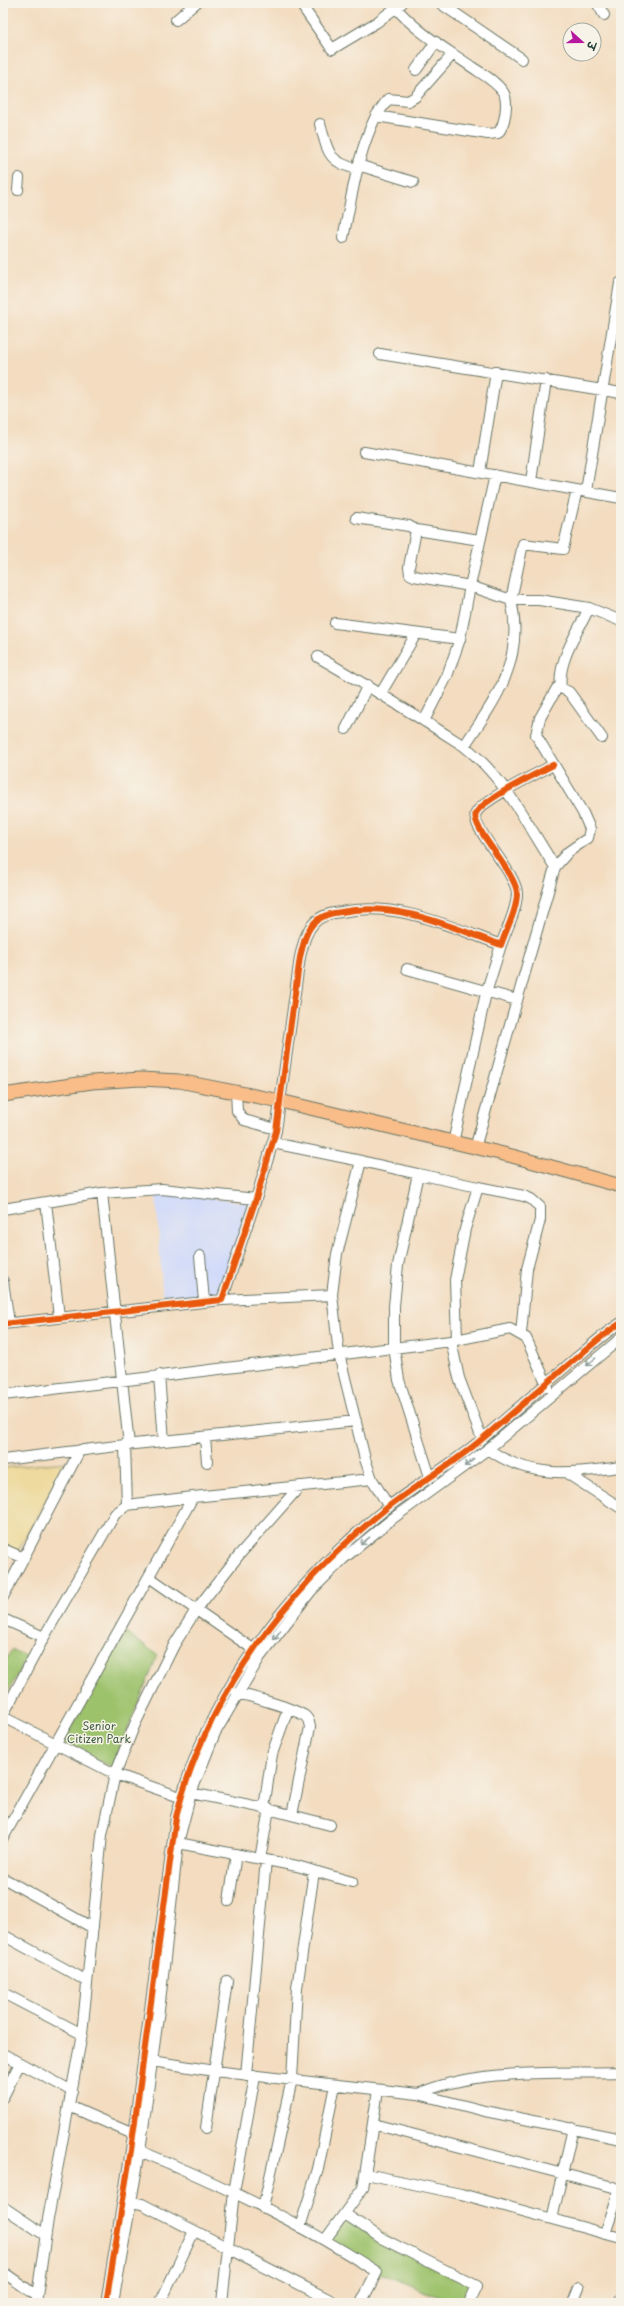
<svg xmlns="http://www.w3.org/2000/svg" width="624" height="2306" viewBox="0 0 624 2306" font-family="'Playpen Sans','Playpen Sans Deva',sans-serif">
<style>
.built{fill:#d0daf9}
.green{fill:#9dc26c;stroke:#5e8050}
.sand{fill:#eeda9e;stroke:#868c69}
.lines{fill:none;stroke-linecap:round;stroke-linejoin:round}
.minor-casing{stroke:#697565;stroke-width:12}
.major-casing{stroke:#697565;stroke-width:15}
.minor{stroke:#fff;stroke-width:10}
.major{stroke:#f8bd89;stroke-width:13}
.cycleway-casing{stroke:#f7f3e8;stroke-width:8}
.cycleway{stroke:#e8590c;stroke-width:6}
.oneway{stroke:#8f9e9a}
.labels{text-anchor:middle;stroke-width:3;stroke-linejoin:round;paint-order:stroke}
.park-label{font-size:11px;fill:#3e5e42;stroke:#f7f3e8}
</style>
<rect width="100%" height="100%" fill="#f7f3e8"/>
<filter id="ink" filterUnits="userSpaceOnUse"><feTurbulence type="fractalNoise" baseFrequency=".025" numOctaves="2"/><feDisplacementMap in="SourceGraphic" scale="8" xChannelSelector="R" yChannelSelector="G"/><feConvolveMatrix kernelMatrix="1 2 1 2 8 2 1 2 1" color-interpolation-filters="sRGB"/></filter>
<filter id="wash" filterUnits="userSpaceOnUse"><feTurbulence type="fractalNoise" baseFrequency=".012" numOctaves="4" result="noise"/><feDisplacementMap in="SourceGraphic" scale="16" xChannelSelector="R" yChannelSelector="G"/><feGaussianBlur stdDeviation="0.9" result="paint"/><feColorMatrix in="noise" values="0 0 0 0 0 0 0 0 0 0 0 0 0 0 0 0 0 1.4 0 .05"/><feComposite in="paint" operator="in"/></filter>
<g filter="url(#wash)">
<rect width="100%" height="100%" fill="#f3dcbf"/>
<path class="built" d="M156,1192l95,11 -33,94 -55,5z"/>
<path class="green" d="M126,1633l32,22 -46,112 -50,-24z
M12,1649l15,8 -24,44v-35z
M345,2214l132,72 -8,17h-15l-77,-31 -52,-32z"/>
<path class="sand" d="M67,1462l-49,89 -15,-7v-76z"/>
</g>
<g filter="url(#ink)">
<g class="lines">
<g class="minor-casing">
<path id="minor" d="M300,3l32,46 45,-27 25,-19
M440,3l82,56
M597,3l7,12
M397,9c21,24 49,40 75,58 10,7 24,14 31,25 6,9 2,33 -5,41l-10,1 -112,-18 12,-17 20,2 7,-4 38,-43
M176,20l20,-17
M416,70l20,-28
M320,124c8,27 7,38 37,45
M358,165l55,17
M18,190l1,-12
M343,238c9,-41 14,-84 33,-122
M380,354l241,39
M364,452l257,46
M480,472l16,-100
M531,481l15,-101
M577,490l-14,59 -40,-5 -12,56h28l50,8 32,13
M586,491l34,-208
M356,518l53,8 7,4 -7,37 1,7 4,2 56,10 25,-111
M416,530l64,10
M335,623l125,16
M318,657c49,28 97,58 146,89 32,-46 61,-87 47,-146l-41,-14 -10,53 -13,37 -23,45
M561,688c-4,-27 17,-56 28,-80
M381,693l35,-59
M346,729l22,-44
M464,746c40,31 64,79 91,121l13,-15 20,-14 2,-9 -7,-16 -47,-78 4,-17 17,-30h4l8,4 33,46
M407,969l110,31
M236,1092l1,19 7,9 32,9
M273,1143l88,18 -24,93 -5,41 7,59 26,105 7,20 17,28
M453,1143l33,-150 15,-48
M475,1148l80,-281
M361,1161l57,13 -20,91 -4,41v41l5,33 31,97
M418,1174l60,13 -13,42 -10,51 2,59
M478,1187l46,9 7,3 9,8v13l-13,49 -6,65
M102,1193l27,252
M46,1202l13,115
M3,1209l99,-16 60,-4 94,10
M200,1256l4,45
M3,1281l6,42
M222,1300l110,-5
M3,1324l219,-24 34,-101 20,-68 24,-174c3,-11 5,-25 14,-34 7,-8 17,-10 27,-11 56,-11 108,14 160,33 5,-15 16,-35 16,-52 -1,-21 -48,-67 -41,-80 6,-13 62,-40 77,-48
M451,1341l8,37 23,61
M159,1375l5,66
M3,1395l448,-54 59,-12 16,9 22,49
M205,1437l2,25
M488,1449c43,31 84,24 133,18
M3,1460l122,-15
M568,1474l53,34
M127,1505l-2,-60 231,-24
M3,1549l21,9
M149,1577l104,72
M3,1597l77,-147
M3,1619l41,18
M237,1693c16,4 56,15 68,23 4,3 4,7 5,11l-18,88
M3,1715l41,-78 71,-123 12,-9 66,-8
M3,1717l112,57 65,23
M191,1793l73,15 66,17
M264,1808l8,-54 16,-45
M3,1838l190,-341 179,-18
M178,1843l119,23 55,16
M260,1859l9,-50
M3,1878l90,50
M229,1901l7,-47
M3,1935l84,46
M3,1993l79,41
M3,2054l69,37
M146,2060l68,11 204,23 67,17 136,28
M246,2075l20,-215
M418,2094c57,-26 140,-20 203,-22
M3,2097l17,-34
M69,2106l64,28
M373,2124l240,63 4,2v9l-12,36
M206,2128l21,-147
M135,2149c84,34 166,74 242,123l-16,31
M366,2174l95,20 160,44
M131,2202l11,2 194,99
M3,2207l42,28
M263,2208l29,-129 5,-91 17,-117
M345,2214l36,24 96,48 -8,17
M552,2219l21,-91
M300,2227l18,-58 17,-84
M325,2240l38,-52 15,-98
M3,2272l34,24
M162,2299l32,-68
M36,2303l12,-84 34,-185 20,-199 13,-61 20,-50 39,-79 22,-35 43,-55 61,-69
M106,2303l25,-153 45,-333c30,-122 115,-233 212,-310 31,-24 65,-43 94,-68 31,-26 62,-54 93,-80 15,-12 29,-26 46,-36
M113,2303l27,-152 20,-149 18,-159 13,-50 24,-60 45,-76 51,-66 32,-32 49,-40 96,-70 133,-111
M222,2303l12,-111 21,-116
M573,2303l6,-15
M620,2303l1,-4"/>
</g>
<g class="major-casing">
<path id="major" d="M3,1095l89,-13 49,-3 38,2 101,20 232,55 109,30"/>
</g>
<use href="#minor" class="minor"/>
<use href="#major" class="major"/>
<g class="cycleway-casing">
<path id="cycleway" d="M3,1324l219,-24 34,-101 20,-68 24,-174c3,-11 5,-25 14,-34 7,-8 17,-10 27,-11 56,-11 108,14 160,33 5,-15 16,-35 16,-52 -1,-21 -48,-67 -41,-80 6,-13 62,-40 77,-48
M106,2303l25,-153 45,-333c30,-122 115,-233 212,-310 31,-24 65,-43 94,-68 31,-26 62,-54 93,-80 15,-12 29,-26 46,-36"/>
</g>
<use href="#cycleway" class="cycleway"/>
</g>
<defs><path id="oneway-shaft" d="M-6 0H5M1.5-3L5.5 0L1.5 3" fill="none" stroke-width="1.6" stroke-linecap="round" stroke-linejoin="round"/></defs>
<g class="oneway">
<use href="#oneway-shaft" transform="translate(591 1362) rotate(140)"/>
<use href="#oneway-shaft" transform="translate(469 1463) rotate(143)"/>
<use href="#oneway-shaft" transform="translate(365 1541) rotate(141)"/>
<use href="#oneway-shaft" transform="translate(277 1635) rotate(127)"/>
</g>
</g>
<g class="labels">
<g class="park-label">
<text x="99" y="1730">Senior<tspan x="99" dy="13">Citizen Park</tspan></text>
</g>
</g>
<rect width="624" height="2306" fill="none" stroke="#f7f3e8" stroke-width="16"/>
<g transform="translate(582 42) rotate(111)"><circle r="19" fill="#f7f3e8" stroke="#a1aaa0"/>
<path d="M0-3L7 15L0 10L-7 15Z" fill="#b5179e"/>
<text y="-6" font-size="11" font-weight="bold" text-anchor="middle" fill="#1f3d34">उ</text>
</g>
</svg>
